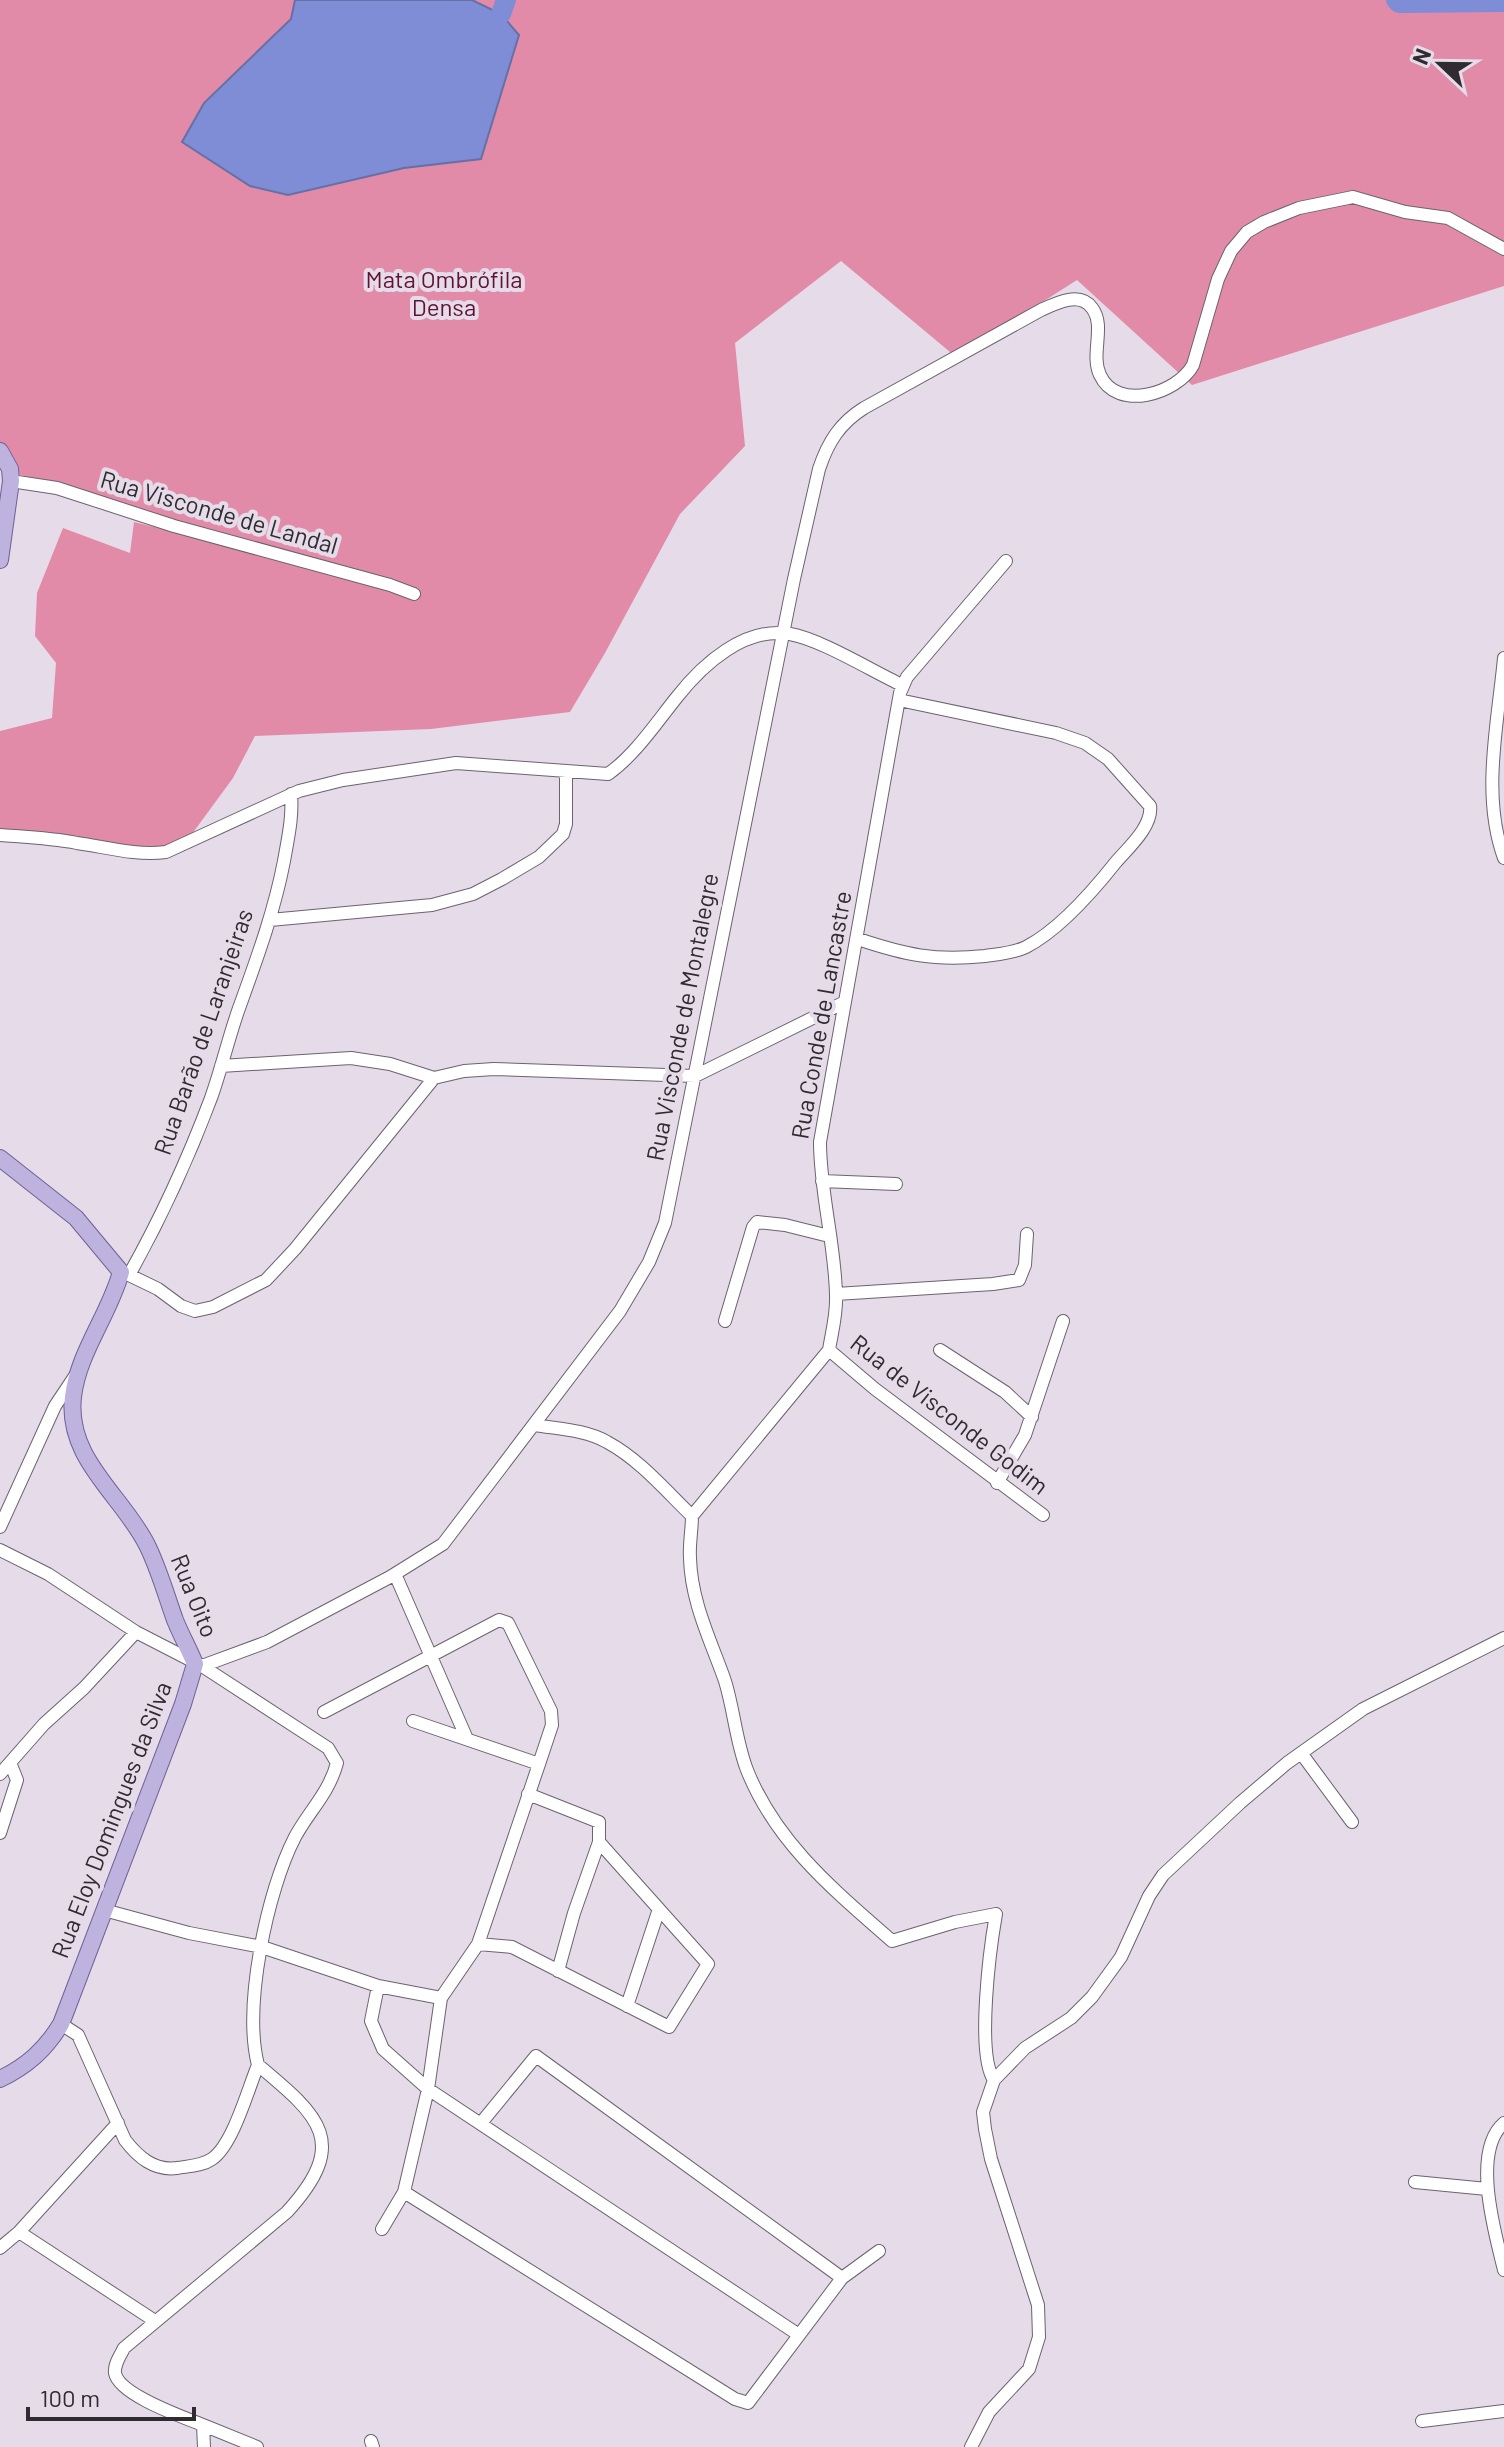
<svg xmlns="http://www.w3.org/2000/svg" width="1504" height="2447" viewBox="0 0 1504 2447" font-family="Barlow,sans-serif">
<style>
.forest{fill:#e28ba8}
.water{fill:#7e8dd6;stroke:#6670a4;stroke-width:2}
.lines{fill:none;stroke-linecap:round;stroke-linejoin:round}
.river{stroke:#7e8dd6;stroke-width:20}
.minor-casing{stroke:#6b636f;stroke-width:14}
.major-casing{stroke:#6f6194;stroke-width:18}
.minor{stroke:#fff;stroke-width:12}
.major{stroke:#beb2df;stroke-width:16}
.labels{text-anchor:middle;stroke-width:8;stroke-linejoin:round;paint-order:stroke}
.park-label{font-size:24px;fill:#5f1234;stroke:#e5dbe9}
.street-label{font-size:24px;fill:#2f2b30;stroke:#e5dbe9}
</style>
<rect width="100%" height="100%" fill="#e5dbe9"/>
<path class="forest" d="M0,0h1504v286l-312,99 -115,-105 -121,77 -115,-96 -106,82 10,103 -65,68 -75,139 -35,59 -139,17 -176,7 -22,42 -44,60 -26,13 -163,-18v-102l52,-13 4,-55 -21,-27 2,-43 26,-65 67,25 4,-31 255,62 -381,-113 -8,-20z"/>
<path class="water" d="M295,0h177l29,14 18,21 -38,124 -77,9 -116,27 -38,-9 -68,-44 22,-39 87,-84z"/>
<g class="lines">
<path class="river" d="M1396,0l3,3 105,-1
M501,14l5,-14"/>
<g class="minor-casing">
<path id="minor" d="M11,481l46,7 117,38 216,59 24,9
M1504,658c-6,65 -23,137 0,200
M0,835c26,2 51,3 77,8 29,4 59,13 89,9l133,-61 44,-11 113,-17 152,11c27,-19 48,-51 69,-77 26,-33 68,-71 113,-63 30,5 82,37 112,51
M270,920l162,-15 41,-11 29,-15 37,-22 24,-23 3,-10v-52
M858,939c48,16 75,22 127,17 14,-2 29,-3 41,-9 33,-17 67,-56 90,-85 12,-14 37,-36 34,-56l-42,-47 -23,-16 -29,-10 -157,-33
M221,1066l130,-8 39,6 44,14 30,-7 30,-2 201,7 148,-73
M822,1181l74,3
M125,1273l33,16 23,17 14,5 18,-4 53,-27 29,-31 139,-171
M129,1275c32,-57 59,-116 82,-177 10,-28 17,-58 27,-87 18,-50 36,-98 46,-150 4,-23 9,-44 7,-67
M836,1294l157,-10 26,-4 6,-15 2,-31
M725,1321l28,-94 4,-5 28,3 44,11
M829,1350l46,39 168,126
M940,1350l65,42 27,25
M535,1425c24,4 51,5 72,17 32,17 59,49 85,74 0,14 -3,28 -2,42 1,44 21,83 35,123 9,29 11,61 22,89 29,73 88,121 145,171l63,-19 41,-8c-6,34 -20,140 -2,166
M997,1483l28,-48 38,-114
M692,1516l137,-166c3,-19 8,-36 7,-55 -1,-52 -16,-102 -16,-153l80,-449 7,-16 99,-116
M0,1527l55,-121 22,-33
M0,1550l48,24 88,58 66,34 126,82 9,15c-8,30 -28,48 -42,74 -28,54 -52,169 -37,228
M395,1574l72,165
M202,1666l65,-24 123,-65 53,-33 177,-233 29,-49 16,-39 129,-644 25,-110c9,-27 21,-46 45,-61l177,-98c15,-7 39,-19 51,-2 14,18 -2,46 8,67 17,37 77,19 93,-10l25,-86 13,-28 16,-19 17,-10 35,-14 54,-11 52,15 43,6 56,31
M324,1712l175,-92 9,3 43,88 1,14 -13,39 -126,-43
M1301,1753l51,69
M0,1774l44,-50 40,-36 52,-56
M528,1794l71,28v20l109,122 -39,63 -157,-80 -34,-3 61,-180
M0,1833l17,-53 -6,-15
M104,1910l85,23 73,14 116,39 63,12
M558,1971l16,-58 25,-71
M378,1986l-7,35 12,28 45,40 371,246
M627,2006l32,-97
M61,2024l17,11 47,105c13,17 29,31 52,28 12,-2 25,-2 35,-9 21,-14 36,-70 46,-94
M481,2123l55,-67 306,222
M1504,2123c-33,28 -9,110 0,147
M1415,2182l72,7
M404,2192l24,-103 13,-91 37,-54
M382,2229l22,-37 331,207 13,4 94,-125 37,-27
M19,2232l136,89
M0,2248l19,-16 99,-109
M1422,2421l82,-10
M203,2425l54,22
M371,2441l2,6
M204,2447l-1,-22c-20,-8 -84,-30 -88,-52 -1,-9 5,-17 9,-25l163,-136c64,-70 32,-96 -29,-147
M971,2447l18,-35 40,-43 10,-32 -1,-32 -47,-146 -6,-30 -2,-17 11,-32 31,-32 46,-30 21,-21 29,-40 28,-61 14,-21 77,-72 47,-40 76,-54 141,-71"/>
</g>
<g class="major-casing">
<path id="major" d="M0,451l10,18 1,12 -11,79
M0,1158l76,60 45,54c-12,43 -43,81 -48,125 -7,62 49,98 74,148 12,24 19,50 28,75 6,15 14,29 20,44l-12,40 -122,320c-16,26 -34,42 -61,55"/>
</g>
<use href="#minor" class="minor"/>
<use href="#major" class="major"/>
</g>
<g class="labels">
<g class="park-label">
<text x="444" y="288">Mata Ombrófila<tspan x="444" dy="28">Densa</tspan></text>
</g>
<g class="street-label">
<text transform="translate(219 513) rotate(16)" y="8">Rua Visconde de Landal</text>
<text transform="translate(822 1015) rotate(-80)" y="8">Rua Conde de Lancastre</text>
<text transform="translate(683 1017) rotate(-79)" y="8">Rua Visconde de Montalegre</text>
<text transform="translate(204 1032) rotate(-71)" y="8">Rua Barão de Laranjeiras</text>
<text transform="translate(949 1415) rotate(38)" y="8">Rua de Visconde Godim</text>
<text transform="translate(194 1596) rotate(68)" y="8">Rua Oito</text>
<text transform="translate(112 1820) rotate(-69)" y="8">Rua Eloy Domingues da Silva</text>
</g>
</g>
<g transform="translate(1440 64) rotate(292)" stroke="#e5dbe9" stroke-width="6" paint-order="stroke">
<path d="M0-6L14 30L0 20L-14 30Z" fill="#2f2b30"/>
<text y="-12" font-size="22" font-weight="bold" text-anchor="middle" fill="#2f2b30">N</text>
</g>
<path d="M28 2407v12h166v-12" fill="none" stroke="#2f2b30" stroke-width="4"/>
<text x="40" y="2407" font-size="24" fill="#2f2b30" stroke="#e5dbe9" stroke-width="6" paint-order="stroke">100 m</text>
</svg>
